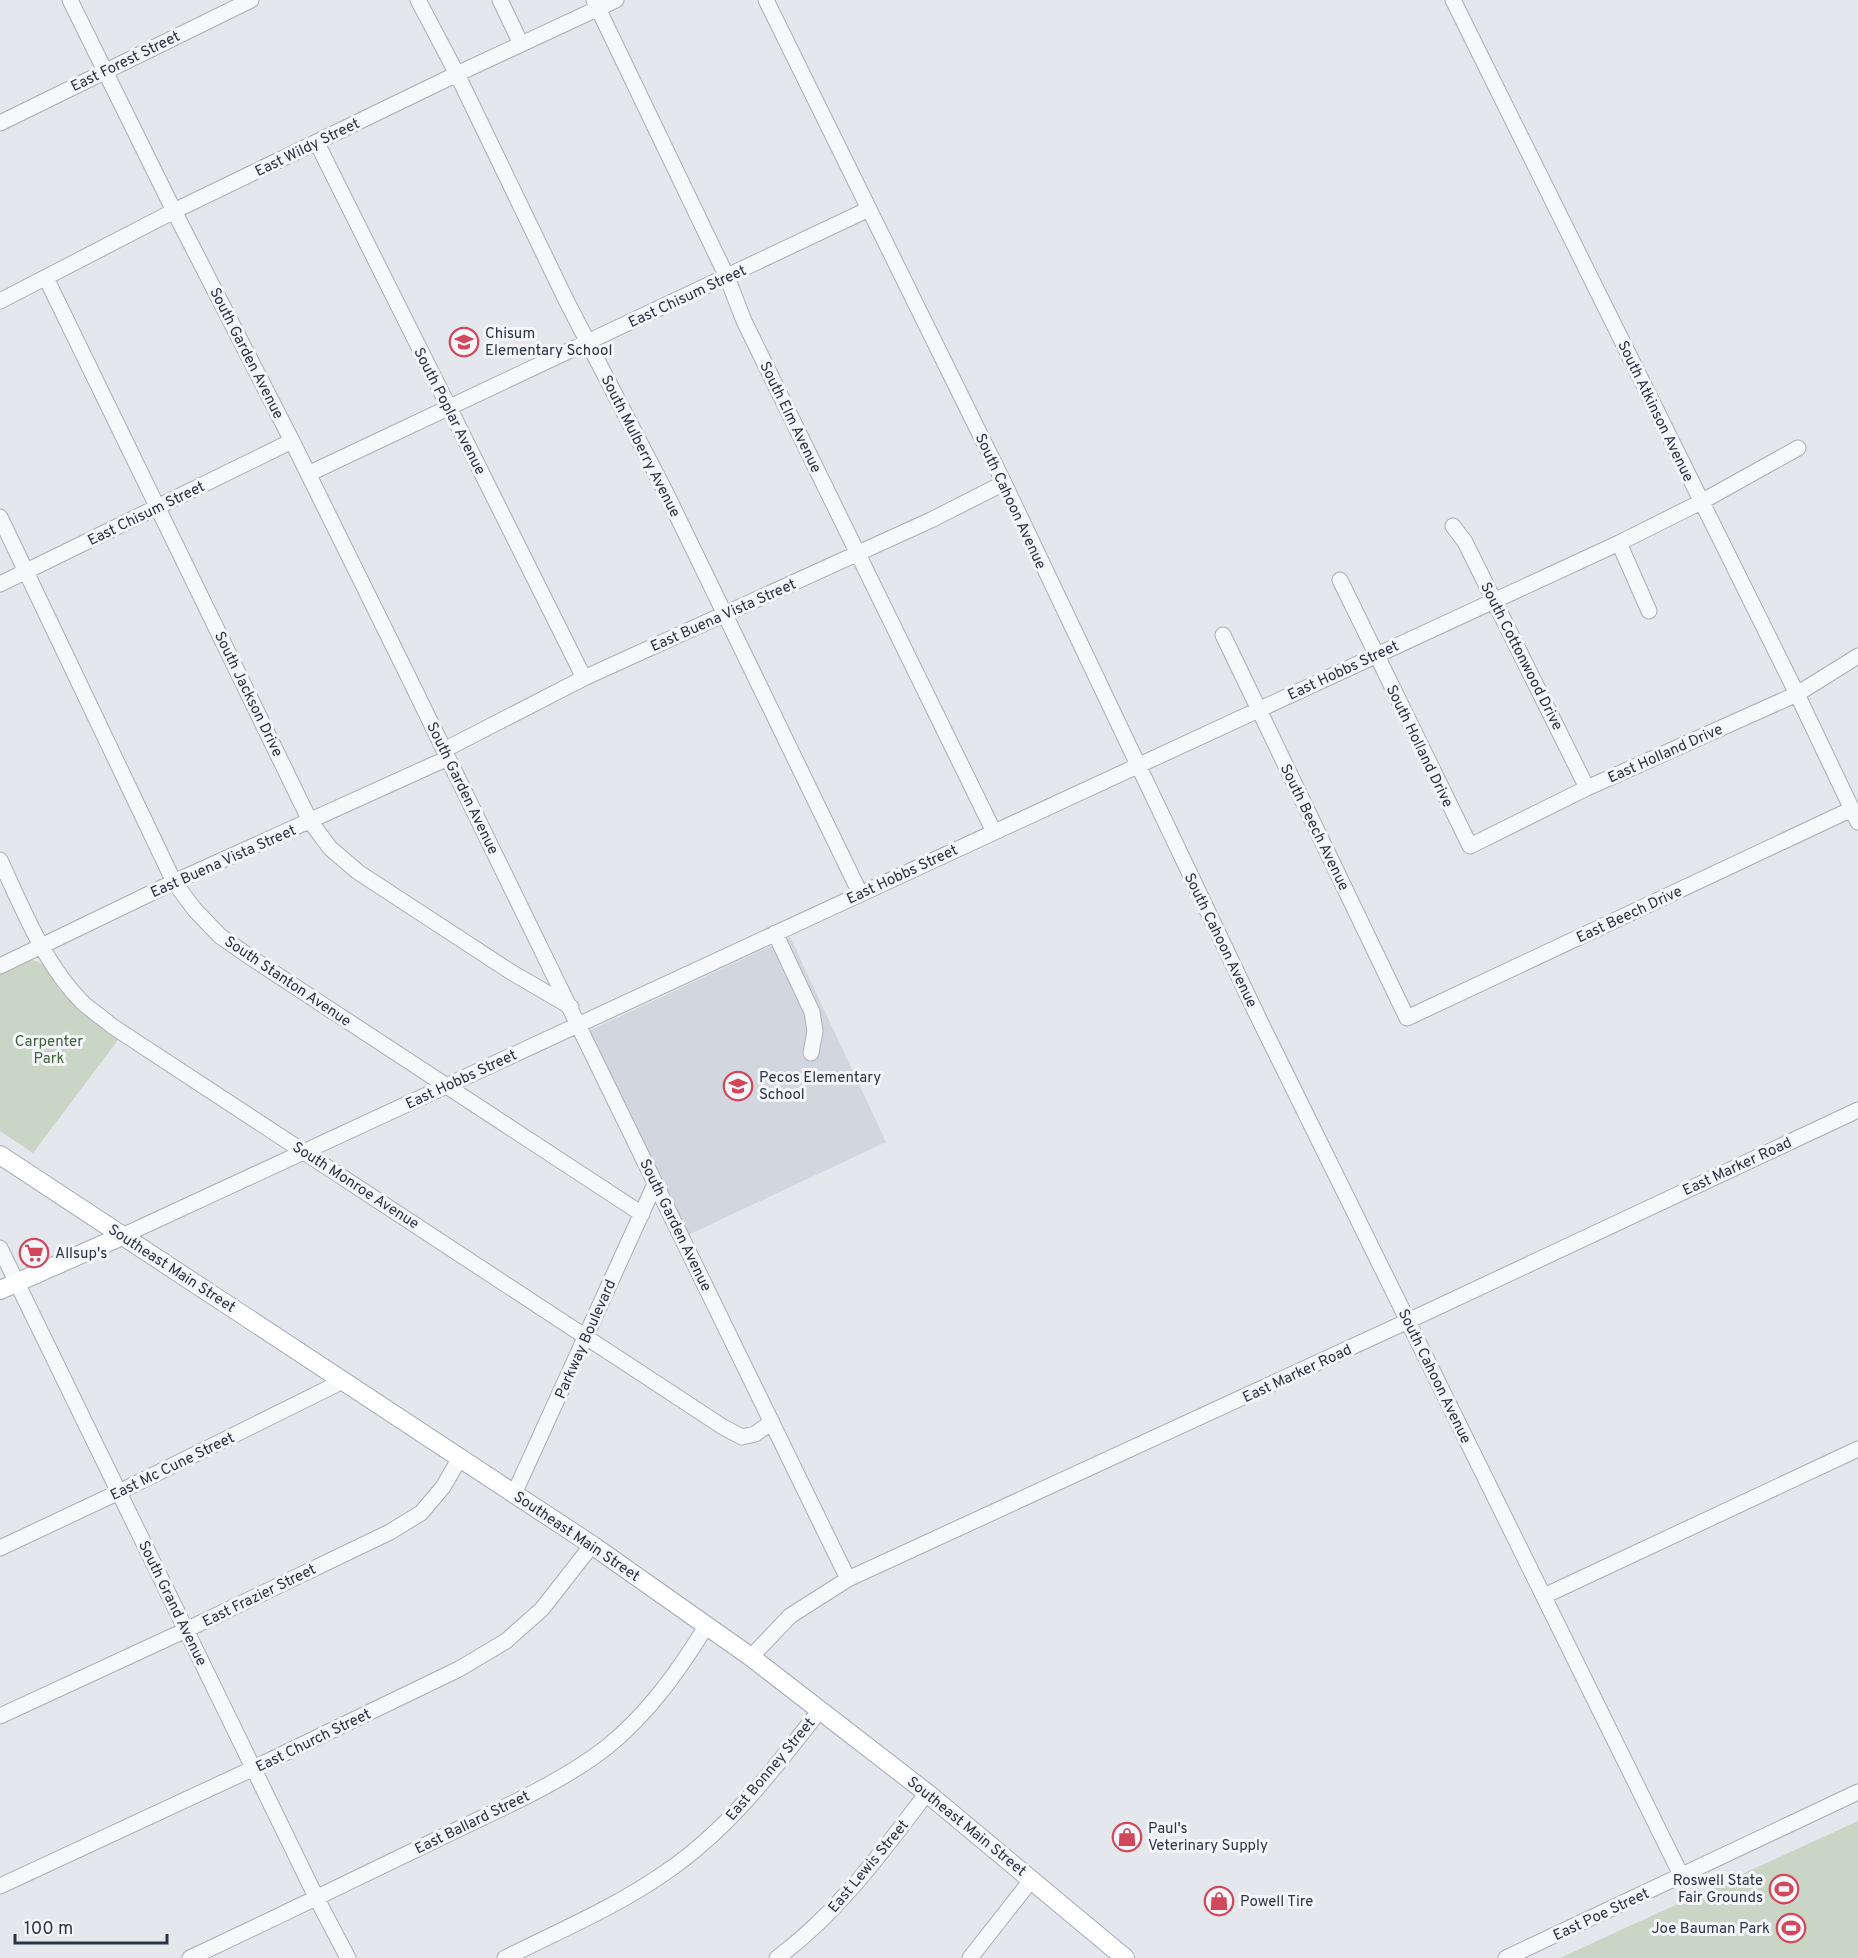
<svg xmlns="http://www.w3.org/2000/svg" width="1858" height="1958" viewBox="0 0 1858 1958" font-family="Overpass,sans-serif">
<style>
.built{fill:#d2d6de}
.green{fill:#c9d6c5}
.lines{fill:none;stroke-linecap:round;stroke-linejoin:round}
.minor-casing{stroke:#a9aeb7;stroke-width:17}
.major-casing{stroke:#a3abb8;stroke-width:20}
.minor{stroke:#f7f8fa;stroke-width:15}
.major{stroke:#fff;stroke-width:18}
.labels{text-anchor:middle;stroke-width:6;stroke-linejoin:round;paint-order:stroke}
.street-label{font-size:15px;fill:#2b3445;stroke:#f4f6f9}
.poi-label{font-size:15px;fill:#2b3445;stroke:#f4f6f9;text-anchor:start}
.park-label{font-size:15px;fill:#3f6138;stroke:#f4f6f9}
</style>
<rect width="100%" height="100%" fill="#e4e7ec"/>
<path class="built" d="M790,937l96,205 -200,94 -97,-205z"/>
<path class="green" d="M33,960c16,4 18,19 27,30 16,20 38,34 58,50l-85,113 -33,-22v-158l24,-11z
M1858,1821v137h-298z"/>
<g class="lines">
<g class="minor-casing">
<path id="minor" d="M70,0l104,211 118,230 117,237 439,901
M418,0l39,74 110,228 99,191 194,400
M500,0l21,44
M594,0l133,277 17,44 250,511
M766,0l238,483 254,534 424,860
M1453,0l344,694 61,128
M0,123l251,-123
M317,143l267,535
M46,278l264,543 20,27 28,24 153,100 60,35
M0,301l174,-90 283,-137 159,-74
M308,474l561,-265
M0,517l174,365 21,28 25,26 33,23 389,255
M1453,526l12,16 122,246
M1619,543l30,68
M1340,580l130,266 117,-58 210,-94 61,-38
M0,584l292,-143
M1223,635l184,383 445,-209
M444,750l140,-72 347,-158 73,-37
M0,860c23,49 44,104 83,143 9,8 20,15 29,23l611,401 19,10 13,-3 17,-12
M775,933l37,79 3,19 -4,22
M0,966l174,-84 274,-124
M122,1236l1497,-693 82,-41 97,-54
M0,1248l317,651 31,59
M514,1494l141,-310
M0,1548l119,-56 224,-111
M1544,1596l314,-147
M751,1657l39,-41 58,-37 560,-258 450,-211
M0,1716l186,-86 204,-98 31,-19 22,-26 17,-29
M0,1886l254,-118 205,-99 47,-28 36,-32 50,-64
M190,1958c85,-40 170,-81 254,-122 55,-27 114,-51 163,-89 42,-34 72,-77 100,-122
M505,1958c54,-27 111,-51 161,-86 63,-43 108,-103 154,-162
M777,1958c61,-45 105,-106 150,-165
M970,1958l62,-79
M1506,1958l352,-166"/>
</g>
<g class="major-casing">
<path id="major" d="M0,1155l592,390 159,112 176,136 198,165
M0,1290l122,-54"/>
</g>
<use href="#minor" class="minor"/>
<use href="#major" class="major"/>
</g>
<defs>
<g id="school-ring" transform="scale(1.5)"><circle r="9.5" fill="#f4f6f9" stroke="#d1485b" stroke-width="1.5"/><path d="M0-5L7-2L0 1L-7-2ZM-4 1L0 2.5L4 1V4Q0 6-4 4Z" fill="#d1485b"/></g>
<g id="supermarket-ring" transform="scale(1.5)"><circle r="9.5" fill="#f4f6f9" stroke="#d1485b" stroke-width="1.5"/><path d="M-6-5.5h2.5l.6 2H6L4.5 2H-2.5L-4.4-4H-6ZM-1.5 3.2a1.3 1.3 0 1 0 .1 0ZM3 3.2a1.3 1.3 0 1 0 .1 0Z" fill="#d1485b"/></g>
<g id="shop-ring" transform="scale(1.5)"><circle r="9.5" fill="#f4f6f9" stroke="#d1485b" stroke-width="1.5"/><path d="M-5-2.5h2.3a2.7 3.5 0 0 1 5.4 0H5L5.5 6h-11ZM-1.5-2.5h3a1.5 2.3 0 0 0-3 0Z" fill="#d1485b"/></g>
<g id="stadium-ring" transform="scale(1.5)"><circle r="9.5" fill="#f4f6f9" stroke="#d1485b" stroke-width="1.5"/><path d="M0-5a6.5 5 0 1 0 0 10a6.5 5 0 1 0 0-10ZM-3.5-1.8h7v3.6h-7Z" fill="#d1485b"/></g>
</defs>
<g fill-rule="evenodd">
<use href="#school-ring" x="464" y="342"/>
<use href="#school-ring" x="738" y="1086"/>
<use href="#supermarket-ring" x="34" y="1253"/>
<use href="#shop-ring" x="1127" y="1837"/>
<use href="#stadium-ring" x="1784" y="1889"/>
<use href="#shop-ring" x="1219" y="1901"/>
<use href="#stadium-ring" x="1791" y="1928"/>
</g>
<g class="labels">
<g class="street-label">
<text transform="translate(125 61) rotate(-26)" y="5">East Forest Street</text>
<text transform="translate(307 147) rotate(-26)" y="5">East Wildy Street</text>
<text transform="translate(687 296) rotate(-25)" y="5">East Chisum Street</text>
<text transform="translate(247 353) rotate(63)" y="5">South Garden Avenue</text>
<text transform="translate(450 411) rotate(63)" y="5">South Poplar Avenue</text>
<text transform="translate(1656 411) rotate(64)" y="5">South Atkinson Avenue</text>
<text transform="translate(791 417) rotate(64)" y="5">South Elm Avenue</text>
<text transform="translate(641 446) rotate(63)" y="5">South Mulberry Avenue</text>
<text transform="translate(1011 501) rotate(65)" y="5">South Cahoon Avenue</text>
<text transform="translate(146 513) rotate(-26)" y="5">East Chisum Street</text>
<text transform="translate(723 615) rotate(-24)" y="5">East Buena Vista Street</text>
<text transform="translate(1522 656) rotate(63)" y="5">South Cottonwood Drive</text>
<text transform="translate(1343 670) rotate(-25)" y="5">East Hobbs Street</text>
<text transform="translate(249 694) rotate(64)" y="5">South Jackson Drive</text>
<text transform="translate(1420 746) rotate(64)" y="5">South Holland Drive</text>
<text transform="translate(1665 753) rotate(-24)" y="5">East Holland Drive</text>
<text transform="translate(463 788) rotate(64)" y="5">South Garden Avenue</text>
<text transform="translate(1315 827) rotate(64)" y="5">South Beech Avenue</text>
<text transform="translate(223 861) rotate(-24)" y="5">East Buena Vista Street</text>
<text transform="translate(902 874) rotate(-25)" y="5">East Hobbs Street</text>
<text transform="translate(1629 914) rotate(-25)" y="5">East Beech Drive</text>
<text transform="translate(1221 940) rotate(64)" y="5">South Cahoon Avenue</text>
<text transform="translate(288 981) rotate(34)" y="5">South Stanton Avenue</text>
<text transform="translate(461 1079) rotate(-25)" y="5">East Hobbs Street</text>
<text transform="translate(1737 1166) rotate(-25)" y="5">East Marker Road</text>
<text transform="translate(356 1185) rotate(33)" y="5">South Monroe Avenue</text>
<text transform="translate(676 1225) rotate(64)" y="5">South Garden Avenue</text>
<text transform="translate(172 1268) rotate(33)" y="5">Southeast Main Street</text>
<text transform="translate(585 1339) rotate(-66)" y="5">Parkway Boulevard</text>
<text transform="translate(1297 1373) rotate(-25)" y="5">East Marker Road</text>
<text transform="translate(1435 1376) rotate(64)" y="5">South Cahoon Avenue</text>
<text transform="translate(172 1466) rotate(-26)" y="5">East Mc Cune Street</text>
<text transform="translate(577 1536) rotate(34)" y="5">Southeast Main Street</text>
<text transform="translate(259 1595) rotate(-26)" y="5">East Frazier Street</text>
<text transform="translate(173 1603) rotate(64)" y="5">South Grand Avenue</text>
<text transform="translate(313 1740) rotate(-26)" y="5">East Church Street</text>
<text transform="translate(770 1769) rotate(-50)" y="5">East Bonney Street</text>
<text transform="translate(472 1822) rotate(-26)" y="5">East Ballard Street</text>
<text transform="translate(967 1826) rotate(39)" y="5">Southeast Main Street</text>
<text transform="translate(868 1866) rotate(-50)" y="5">East Lewis Street</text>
<text transform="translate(1601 1914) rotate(-25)" y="5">East Poe Street</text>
</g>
<g class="poi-label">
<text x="485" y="338">Chisum<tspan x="485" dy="17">Elementary School</tspan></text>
<text x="759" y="1082">Pecos Elementary<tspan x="759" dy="17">School</tspan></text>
<text x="55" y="1258">Allsup's</text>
<text x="1148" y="1833">Paul's<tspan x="1148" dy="17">Veterinary Supply</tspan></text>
<text x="1763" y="1885" text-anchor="end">Roswell State<tspan x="1763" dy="17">Fair Grounds</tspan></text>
<text x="1240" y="1906">Powell Tire</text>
<text x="1770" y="1933" text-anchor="end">Joe Bauman Park</text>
</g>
<g class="park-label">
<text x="49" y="1046">Carpenter<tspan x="49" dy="17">Park</tspan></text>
</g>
</g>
<path d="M15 1934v9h152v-9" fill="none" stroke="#2b3445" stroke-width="3"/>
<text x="24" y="1934" font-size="18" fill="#2b3445" stroke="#f4f6f9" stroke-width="4.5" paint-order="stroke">100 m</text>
</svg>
